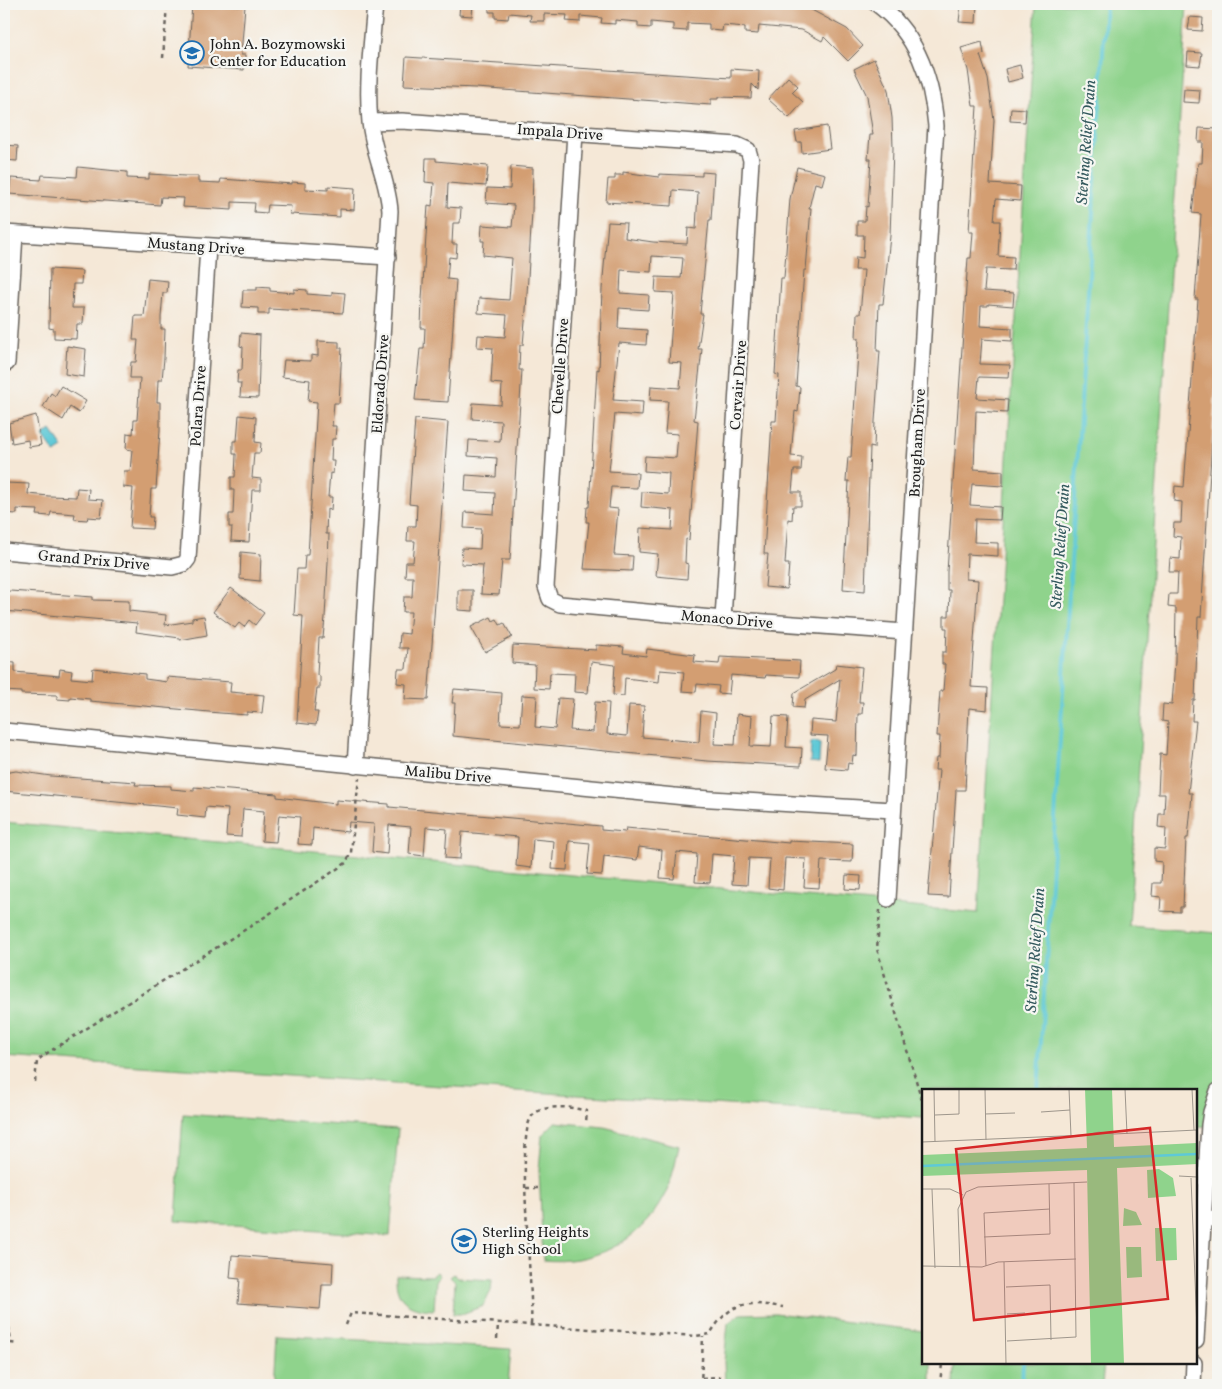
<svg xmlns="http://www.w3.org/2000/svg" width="1222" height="1389" viewBox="0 0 1222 1389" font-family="Vollkorn,serif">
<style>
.green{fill:#8fd38c;stroke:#567854}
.water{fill:#5ec9d7;stroke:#3d727a}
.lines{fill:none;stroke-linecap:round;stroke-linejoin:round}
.stream{stroke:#5ec9d7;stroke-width:4}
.building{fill:#d39e72}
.street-casing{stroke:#68635d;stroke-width:18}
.path{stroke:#68635d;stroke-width:2.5;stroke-dasharray:4 4;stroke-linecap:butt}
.street{stroke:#fff;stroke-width:15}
.labels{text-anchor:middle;stroke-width:4.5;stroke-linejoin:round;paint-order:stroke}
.poi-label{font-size:15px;fill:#1c1c1c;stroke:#f6f6f2;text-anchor:start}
.street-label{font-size:15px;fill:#1c1c1c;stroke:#f6f6f2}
.water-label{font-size:16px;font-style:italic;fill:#33595d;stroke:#f6f6f2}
.inset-river{fill:none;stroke:#5ec9d7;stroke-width:2.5}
.inset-road{fill:none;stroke:#9e968c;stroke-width:1}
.view{fill:#d62828;fill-opacity:0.15;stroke:#d62828;stroke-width:2.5}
.inset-edge{fill:none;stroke:#1c1c1c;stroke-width:2.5}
</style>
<rect width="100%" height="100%" fill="#f6f6f2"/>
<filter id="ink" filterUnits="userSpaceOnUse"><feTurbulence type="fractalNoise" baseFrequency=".02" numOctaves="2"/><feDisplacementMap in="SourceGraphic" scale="10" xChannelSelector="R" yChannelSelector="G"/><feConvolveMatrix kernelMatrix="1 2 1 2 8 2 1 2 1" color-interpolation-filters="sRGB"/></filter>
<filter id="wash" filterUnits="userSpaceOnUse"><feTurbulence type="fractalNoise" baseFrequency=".0096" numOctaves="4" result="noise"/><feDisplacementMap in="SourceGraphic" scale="20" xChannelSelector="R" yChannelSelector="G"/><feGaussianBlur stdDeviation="1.12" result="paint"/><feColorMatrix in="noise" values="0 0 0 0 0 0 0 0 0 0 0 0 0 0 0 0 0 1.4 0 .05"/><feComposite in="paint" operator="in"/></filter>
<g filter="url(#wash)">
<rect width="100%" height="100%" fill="#f5e8d7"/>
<path class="green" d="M1036,4h151l-58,922 89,7v194l-22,-1v-36h-273v28l-919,-61v-235l974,91z
M183,1114l215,15 -8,107 -214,-15z
M555,1122l49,5 75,19c-4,18 -7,36 -16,52 -24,45 -71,67 -120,62l-4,-90 3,-35z
M437,1272l3,4 -4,4 -2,30c-24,-1 -39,-8 -38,-35l36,1z
M454,1274l4,4 34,2 -1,10 -8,16 -21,8h-9l2,-32 -5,-5z
M775,1313l148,18v32h8v22h-206l-1,-24 4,-38 12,-9z
M277,1335l234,14 -3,36h-234z
M955,1363h149l-2,22h-148z"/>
<path class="water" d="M51,430l12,18 -8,5 -12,-17z
M814,741l6,3 -1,19 -9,-1 1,-19z"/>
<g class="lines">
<path class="stream" d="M1038,1090l68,-1086
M1022,1385l1,-22"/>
</g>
<g id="blocks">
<path class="building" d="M192,4l53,2 -4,49h4l-1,15 -56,-4z
M460,4h13l-1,12 -13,-1z
M489,4h271v2l23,2v-3l23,2 41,22 16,17 -15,15 -24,-24 -2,4 -20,-11 -43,-4 -1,8 -13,-1v-6l-22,-2 -1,6 -13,-1v-6l-22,-1v8l-14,-1v-6l-22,-2v6l-13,-1v-5l-23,-2v4l-14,-1 1,-5 -22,-2v6l-14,-1 1,-6 -23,-1v7h-14l1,-6 -22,-2 -1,6 -13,-1v-6h-6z
M961,4h16l-1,19 -17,-1z
M1190,17l13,1 -1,13 -14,-1z
M982,42l2,12 -4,1 8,24 6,41 -4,64 31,2 -1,15 -24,-2 -2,22h6l-2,35 16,1 -1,13 -27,-1 -2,22 30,2 -1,13 -25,-2v2h-7l-1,20 32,2v13l-30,-2 -2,25 30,1 -1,13 -30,-1 -2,21 31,2 -1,13 -31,-2 -2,58 29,2v15l-31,-2 -2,21 31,2 -1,13 -25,-1 -1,23 24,1v13l-31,-2 -1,25 12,1 -7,107 17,1 -1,22 -18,-2 -4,82h-9l-7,107 -21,-1 11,-126h-4l1,-12h3l1,-22h-3l3,-45h3l2,-27h-3v-12h4l1,-24h-3v-12h5l1,-26h-3v-18l21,-314h3l2,-26h-4l8,-126h-4l-5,-36 -7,-22z
M1188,52l14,1 -2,13 -13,-1z
M406,57l325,21v-9l28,2 -1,19 -6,-6 -1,14 -33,-1v2h-7v6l-235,-17 -72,-3z
M874,59l14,31 4,28 1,30 -3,88 -7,68h-4l-2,47h3l-5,70 -1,27 -4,-1 -5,144 -22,-2 6,-108h-3l2,-24h3l8,-119h-3l1,-24h3l4,-44h-9l1,-13 7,1 1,-23h-7v-14h8l1,-15 2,1 3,-48h-3l2,-24h3l-6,-39 -13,-27z
M1020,65l3,13 -15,4 -3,-13z
M788,77l10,9 -6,6 11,10 -14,16 -21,-19z
M1184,89l16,1 -1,13 -16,-1z
M1011,108l15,1 -1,13 -15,-1z
M827,126l3,23 -28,4 -1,-11h-4l-2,-11z
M1199,128l19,1v214l-17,274h-3l-3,83h-2l-1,21h4l-8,72h4l-1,14 -3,31h-2l-3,69h-3v5l-20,-1 1,-14 -9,-1 1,-13h8l1,-21 -8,-1v-13l11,1 1,-21 -8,-1 1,-13h5l1,-20h-7l2,-40 6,1 2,-33 -6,-1 1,-17 9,1 3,-44 1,-53 -8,-1 1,-13h8l1,-22h-9l1,-14 10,1 1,-22 -8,-1 1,-13h7l1,-21 -8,-1 1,-15 9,1 14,-188h-3l6,-85 -9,-1 6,-50h4l1,-21h-5z
M4,145l14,1 -1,15 -13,-1z
M426,158h10v3l52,5 -2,20 -38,-3 -1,24 14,1 -1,15h-7l-1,21h5l-1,14 -7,-1 -2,22 9,1 -8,122 -33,-2 5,-51h4l1,-21h-4l1,-29 6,-94 4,1 2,-23 -9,-1z
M511,166l22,2 -1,44 -6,98 -3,35h-3l-1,25h3l-12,190h-8l-3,35 -18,-1 2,-29 -22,-1 1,-16 18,1 1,-20 -17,-1 1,-16 29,2 1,-21 -30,-2 1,-16 30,2 1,-19 -29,-2 1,-16 31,2 1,-21 -29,-2 1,-16 28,2 1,-21 -11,-1 2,-35 -16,-1 1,-12 27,2 2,-22 -29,-2 1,-15 30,2 3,-42 -29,-3 1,-14h-3l1,-16 30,2 2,-22 -28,-2 1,-15 23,1z
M78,167l49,5v6l22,1v-5l36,2h13v6l22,1 1,-4 71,5v-2l13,1v6l23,1v-4l27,2 -1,22 -14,-1v8l-50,-3 1,-8 -23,-1 -1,8 -13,-1 1,-9 -23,-1v8l-49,-3 1,-9 -23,-1 -1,8 -151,-11 2,-16 30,2 1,-5 35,2z
M797,167l28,7 -3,11 -7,-2 -6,25h2l-2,25 -3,37h-2l-8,116 4,1 -2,25 -3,-1 -4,45 11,1 -1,13h-7l-2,22h9v14h-8l-1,14 -4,-1 -3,45h4l-2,25 -22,-2 3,-33h-4l8,-133h4l3,-46 -4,-1 6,-96h3l6,-79z
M623,172l36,5v-3l43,2v-4l12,1 -3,47h-2l-9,94h3l-5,35h4l-8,71 4,1 -9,119 -3,-1 -1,24 3,1 -1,15 -31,-3 2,-22 -19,-2 1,-24 32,2 1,-20 -32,-3 1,-15 26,2 1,-21 -25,-2 1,-15 31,2 2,-24 -13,-1 3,-32 -18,-1 1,-14 29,2 2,-25 -13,-1 5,-69 -19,-1 1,-15 25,1 2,-20 -31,-2 -1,16 -30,-2 -1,23 29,2 -1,15 -29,-2 -1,20 29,2 -1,15 -27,-2 -6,57 30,2 -1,14 -27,-2 -6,57 29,2 -1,15 -26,-1 -2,21 9,1 -4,46 19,1 -1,15 -48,-2 5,-47h-3l1,-15h2l8,-138 2,1 3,-81 6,-67 18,1 -1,15 28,4 34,2 1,-16 8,1 2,-37 -25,-2 -1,16 -66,-4 2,-23h7v-4h8z
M50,269l32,2 -1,13h-8l-1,24h12l-1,16h-6l-1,15 -22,-1v-9l-5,-1z
M148,279l20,2 -1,12h-4l-2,24v12h4l-1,29 -2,22h-4l-1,22h3v28l-4,59h-5l-2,28h4l-1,12 -22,-1 3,-40 -10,-1 1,-16h6l2,-21 -6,-1 1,-16 6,1 1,-14h3l3,-42h-10l1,-16h5l2,-22h-5l2,-24h9z
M257,287l13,1v3l24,2v-4l13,1v4l25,2v-4l13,1 -2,20 -74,-4v5h-11v-6l-16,-1 1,-17h14z
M241,333l19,2 -2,63 -18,-1 1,-14h-4l1,-13h4l1,-23 -3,-1z
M318,341l21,1v6h3l-3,55h-5l-2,23h4l-1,13h-3l-1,22h3l-1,13 -3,-1 -2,24h4l-1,13 -4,-1 -1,25h3l-1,28 -3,55 -2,21h-4l-2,37 3,1v12h-3l-3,24h4l-2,13 -19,-2 6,-107 -9,-1 3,-46h7l1,-14h3l9,-153 -9,-1 2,-21 -28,-3 2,-17 27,1v-6l7,1z
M67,346l19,3 -2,28 -19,-3z
M61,386l25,15 -7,12 -9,-6 -7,13 -20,-13 8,-14 4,3z
M36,415l5,30 -12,2 -1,-7 -16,3 -3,-20z
M239,415l17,2 -1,25 6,1 -1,10h-6l-2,25 9,1v11h-9l-3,52 -18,-1 1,-14h-3v-13h4l1,-24h-3v-13h4l1,-23h-3v-13h4z
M415,419l33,3 -20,278 -23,-1 1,-15 -9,-1 1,-14h8l2,-21h-9l1,-15 9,1 2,-22h-8l1,-15h8l1,-20h-8l1,-15h7l2,-21h-8l1,-15h8l1,-21 -8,-1z
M6,483l23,1 -1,10 21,2 27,1 1,-9 12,1 -1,10 15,1 -2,18 -13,-1 -1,3 -13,-1 1,-5 -24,-2 -1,4 -13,-1 1,-5 -21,-1v5l-13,-1z
M241,552l20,2 -1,27 -20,-2z
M231,588l33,25 -9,12 -6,-5 -5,7 -5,-4 -4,5 -22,-16z
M458,590h15v21l-15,-1z
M10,591l83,6v3l36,1v10l37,4 -1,10 27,-4v-3l12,-2 3,19 -27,5v-2l-44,-6 1,-9 -133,-12v-19z
M491,617l2,4 4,-2 3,6 4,-2 8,14 -27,15 -14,-25z
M513,645l83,5v-5l28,2 -1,6 23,3 1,-7 48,6 -1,7 25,2 1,-7 80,4 -1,16 -33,-2 -1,3 -34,-3 -2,19 -11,-1 1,-7 -22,-2 -1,8 -14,-1 2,-19 -24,-2 -1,12 -34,-4 -1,18 -11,-1 2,-30 -24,-3 -3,31 -14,-1 1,-18 -25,-1 -1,16 -15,-1 1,-23 -23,-2z
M4,662l11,1v9l44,4 1,-7 12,2 -1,7 21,2 1,-12 52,6v5l22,3v-5l64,5 -1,10 34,3 -2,18 -15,-1v3l-27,-2 -130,-12v-2l-20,-2v3l-13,-1v-4l-36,-1v-2l-17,-1z
M836,664l26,3 -3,35h4l-1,12h-4l-1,42 -4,-1 -1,9 -4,-1 -1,7 -22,-2 3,-32 -18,-1 1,-15 25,2 4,-43 -35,21 -1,8 -11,-1 1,-14 41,-24z
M454,689l48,4 -2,31 20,1 2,-30 15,1 -2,31 20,2 3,-31 15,1 -3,31 23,2 2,-30 14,1 -2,31 20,2 2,-31 15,1 -2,31 57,5 2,-31 15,2 -2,31 21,1 2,-31 15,2 -2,30 21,1 2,-31 15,1 -2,30 16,1 -1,18 -94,-5 -254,-25 2,-33h-3z
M16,771l35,5 85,6 -1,3 36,1v3l23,2v-4l83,7v3l59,7v-4l53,4v3l212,19v4l24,2 1,-4 163,15v-2l64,3 -1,18 -31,-1 -2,27 -15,-1 2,-28 -21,-1 -2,32 -15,-2 2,-29 -21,-1 -2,27 -15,-1 2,-28 -22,-2 -2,29 -15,-1 2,-28 -20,-2 -3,27 -14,-1 2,-28 -23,-3 -2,13 -33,-4 -2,19 -15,-1 3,-31 -21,-2 -2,29 -15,-1 2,-28 -21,-2 -2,29 -15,-2 2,-29 -56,-5 -2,27 -15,-1 2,-29 -21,-2 -2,29 -15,-2 2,-27 -22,-2 -2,29 -15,-2 2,-28 -25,-2 -1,10 -35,-4 -1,17 -14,-1 2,-27 -21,-2 -3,27 -14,-1 2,-30 -21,-2 -2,28 -15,-1 2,-27 -22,-2 -1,11 -28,-3 1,-7 -174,-17v-18z
M846,875l15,1 -1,14 -15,-1z
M232,1255l101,8 -1,22h-10l-2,24 -82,-6 2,-24 -10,-1z"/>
</g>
</g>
<g filter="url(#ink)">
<use href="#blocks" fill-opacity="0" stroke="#68635d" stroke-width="1"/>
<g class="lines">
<g class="street-casing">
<path id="street" d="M877,4c40,30 55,74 59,122l-48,773
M370,122l32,-1 335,24 11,5 3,10 -28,459
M575,133l-29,454 4,12 10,5 163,15 182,13
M4,233l384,24
M7,363l8,-129
M4,551l168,16 12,-3 4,-5 20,-312
M4,731l691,67 198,12
M355,766l35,-555c-2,-31 -17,-58 -20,-89 -4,-39 2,-80 5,-118
M1203,1218l15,1
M1196,1340l13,-215 2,-13 7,-21
M1193,1385l1,-22"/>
</g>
<path class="path" d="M163,58l4,-54
M880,910l-3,39 46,155
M35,1082l2,-21 7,-6 207,-129 95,-63 5,-11 8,-74
M526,1188h12
M4,1320l5,8 2,15 7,1
M531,1324c3,-36 -16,-188 1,-208 11,-13 41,-9 55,-5l-1,12
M346,1325l5,-12 345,23 14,-2c22,-35 36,-32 73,-27
M497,1339l1,-15
M702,1378l19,-1
M701,1385l2,-49
M940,1385l2,-22"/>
<use href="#street" class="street"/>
</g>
</g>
<defs>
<g id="school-ring" transform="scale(1.25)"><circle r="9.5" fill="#f6f6f2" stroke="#1f6fb2" stroke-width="1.5"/><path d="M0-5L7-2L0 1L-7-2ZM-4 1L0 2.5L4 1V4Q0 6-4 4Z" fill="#1f6fb2"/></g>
</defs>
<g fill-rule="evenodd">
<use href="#school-ring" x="192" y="53"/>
<use href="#school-ring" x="464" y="1241"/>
</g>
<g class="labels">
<g class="poi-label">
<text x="210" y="49">John A. Bozymowski<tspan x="210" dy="17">Center for Education</tspan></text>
<text x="482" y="1237">Sterling Heights<tspan x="482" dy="17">High School</tspan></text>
</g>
<g class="street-label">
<text transform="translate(560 132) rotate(4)" y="5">Impala Drive</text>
<text transform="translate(196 246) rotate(4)" y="5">Mustang Drive</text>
<text transform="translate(560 366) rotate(-86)" y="5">Chevelle Drive</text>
<text transform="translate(380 384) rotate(-86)" y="5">Eldorado Drive</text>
<text transform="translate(738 385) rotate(-86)" y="5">Corvair Drive</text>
<text transform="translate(198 406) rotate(-86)" y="5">Polara Drive</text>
<text transform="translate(917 443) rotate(-87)" y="5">Brougham Drive</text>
<text transform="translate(94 560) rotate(5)" y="5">Grand Prix Drive</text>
<text transform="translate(727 619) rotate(5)" y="5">Monaco Drive</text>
<text transform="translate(448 774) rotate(5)" y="5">Malibu Drive</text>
</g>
<g class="water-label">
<text transform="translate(1085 142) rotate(-86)" y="6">Sterling Relief Drain</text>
<text transform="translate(1059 546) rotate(-86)" y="6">Sterling Relief Drain</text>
<text transform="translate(1034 950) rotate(-86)" y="6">Sterling Relief Drain</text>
</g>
</g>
<g transform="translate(922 1089)">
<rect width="275" height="275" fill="#f5e8d7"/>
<path d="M163,0h27l2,58 83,-4v21l-80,4 7,196h-33l-4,-194 -165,6v-21l165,-7zM237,80l14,9 3,18 -28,2 -1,-28zM202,119l12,4 6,13 -19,1zM233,139h21l1,32 -21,1zM204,158h15l1,30 -15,1z" fill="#8fd38c"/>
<path class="inset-river" d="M0,77l275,-12"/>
<path class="inset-road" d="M12,0l1,53M63,0l1,51M147,0l2,47M203,0l2,45M270,0l2,41M119,23l29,-2M63,25l30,-1M13,26l24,-1v-25M0,53l164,-7 13,-3 15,2 83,-4M257,87l18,1M269,89l6,152M0,100h28l13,6M10,100l3,79M62,148l66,-3 -1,-50M82,173l2,102M0,177l60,1 16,-5 78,-3M64,177l-2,-53 66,-4M38,178l-2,-58 8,-17 12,-5 109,-5M84,198l44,-2 1,55M85,225l18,-1M85,252l69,-4 -2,-154"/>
<path class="view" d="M228,39l18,171 -194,21 -18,-171z"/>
<rect width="275" height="275" class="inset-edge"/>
</g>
<rect width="1222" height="1389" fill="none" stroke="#f6f6f2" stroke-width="20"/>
</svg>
